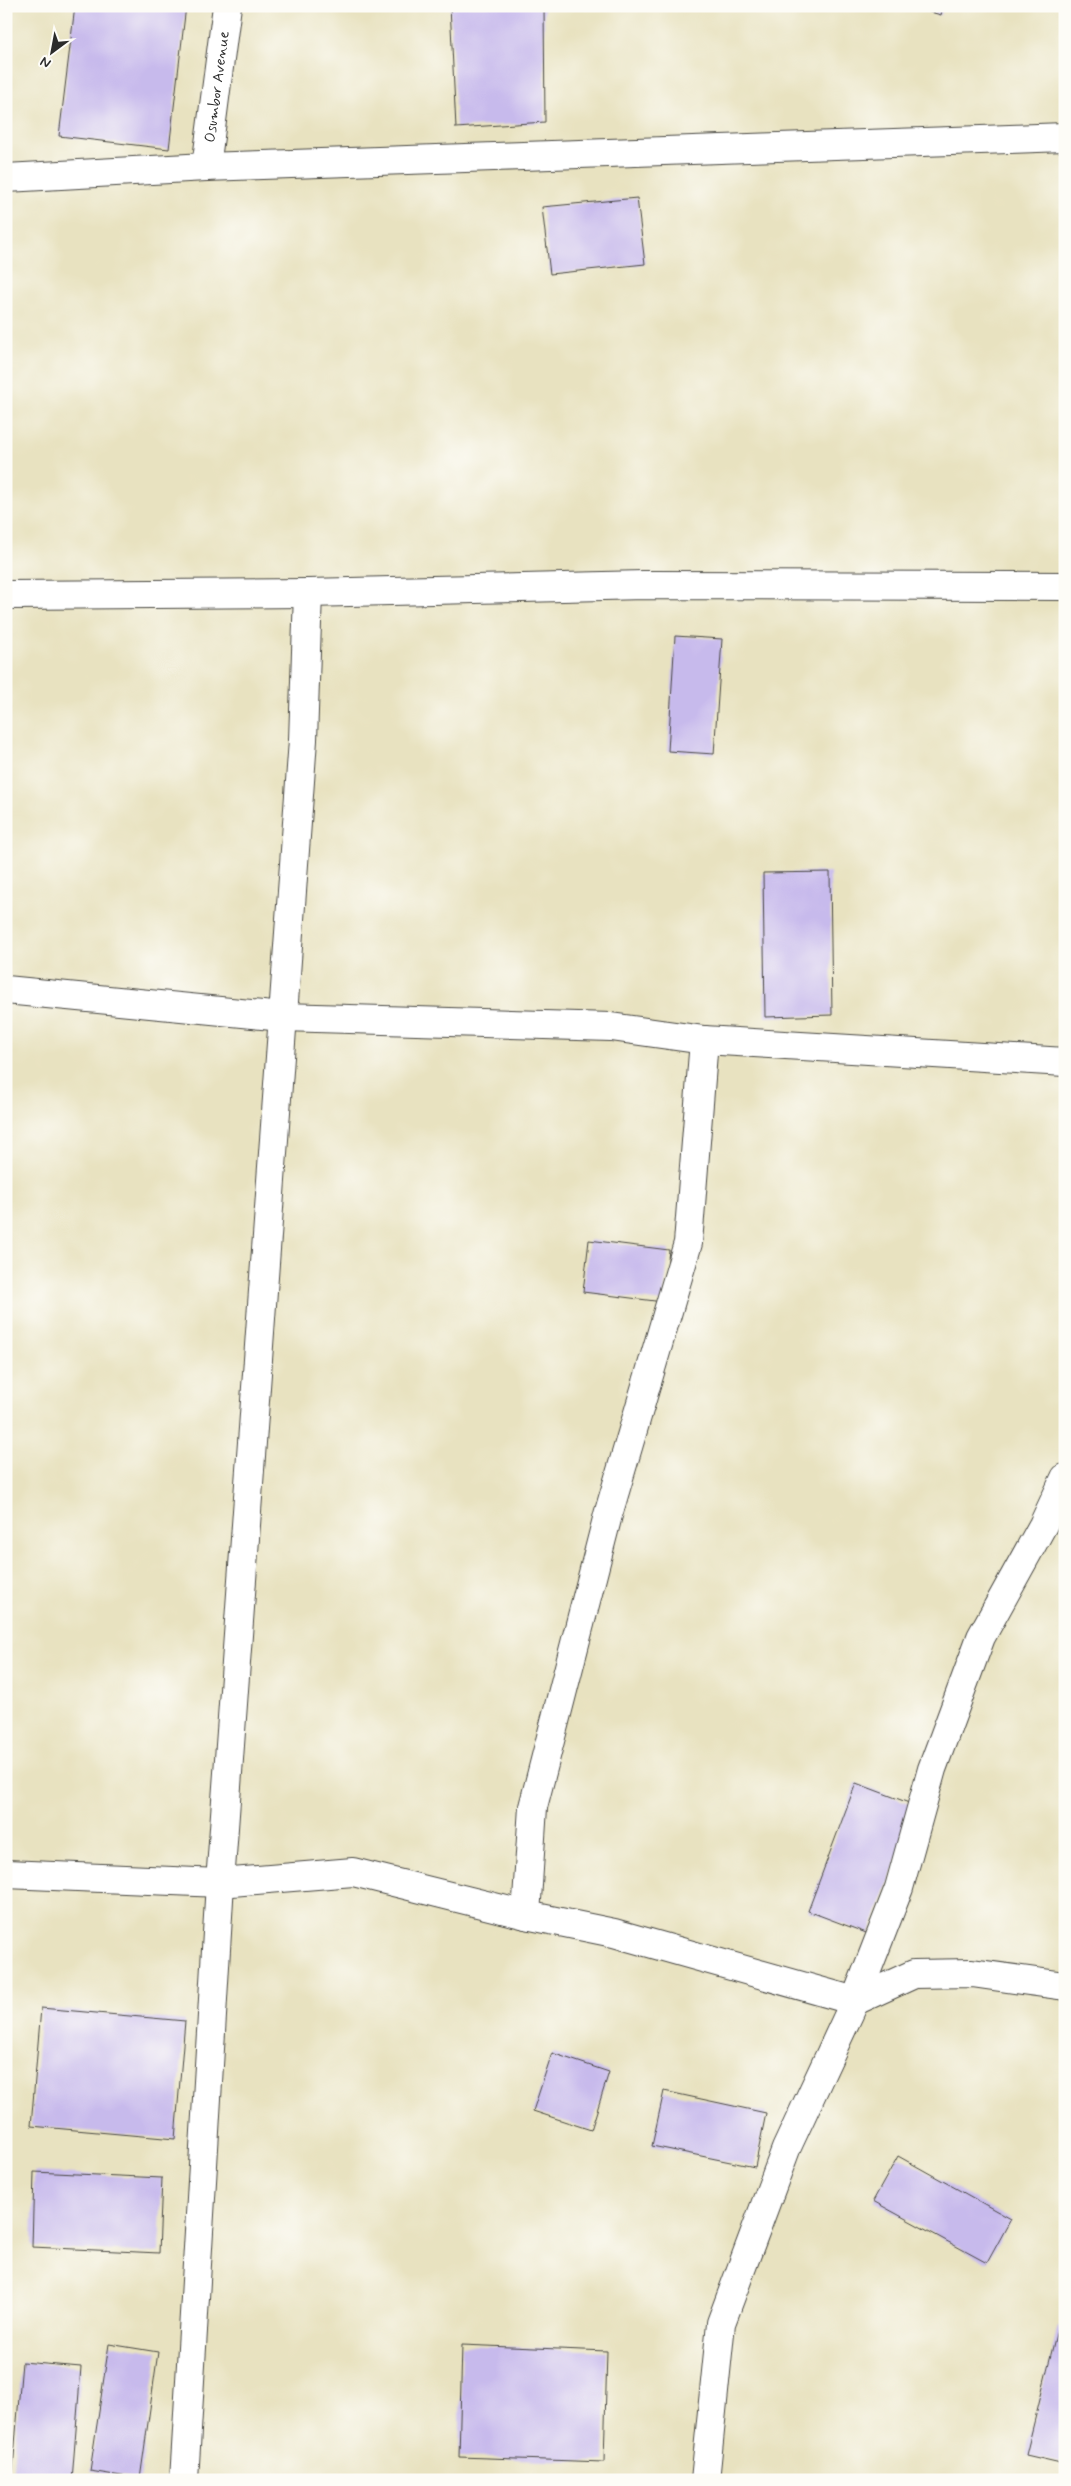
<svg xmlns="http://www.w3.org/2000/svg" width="1071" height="2486" viewBox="0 0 1071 2486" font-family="Mynerve,sans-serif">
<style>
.building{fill:#c7baec}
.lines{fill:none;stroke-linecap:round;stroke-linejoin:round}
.minor-casing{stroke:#474641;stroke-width:30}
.minor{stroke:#fff;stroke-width:28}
.labels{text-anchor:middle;stroke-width:5;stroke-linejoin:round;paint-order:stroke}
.street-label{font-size:15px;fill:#2b2b2b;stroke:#fdfcf7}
</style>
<rect width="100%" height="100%" fill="#fdfcf7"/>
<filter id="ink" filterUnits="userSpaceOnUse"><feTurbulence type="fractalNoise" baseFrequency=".02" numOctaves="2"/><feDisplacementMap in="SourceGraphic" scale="10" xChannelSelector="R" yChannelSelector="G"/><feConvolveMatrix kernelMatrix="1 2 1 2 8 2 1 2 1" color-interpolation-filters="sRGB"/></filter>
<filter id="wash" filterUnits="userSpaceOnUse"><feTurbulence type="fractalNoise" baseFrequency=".0096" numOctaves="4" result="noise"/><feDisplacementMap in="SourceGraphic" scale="20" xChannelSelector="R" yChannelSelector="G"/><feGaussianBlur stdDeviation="1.12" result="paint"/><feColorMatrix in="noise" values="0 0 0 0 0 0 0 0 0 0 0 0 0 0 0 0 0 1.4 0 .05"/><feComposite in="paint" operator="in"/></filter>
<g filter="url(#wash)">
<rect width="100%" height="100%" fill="#e8e2c0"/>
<g id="blocks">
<path class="building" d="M75,6h111l-17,143 -110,-13z
M450,6h94l1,116 -89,6z
M909,6h34l-2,9z
M637,198l8,66 -95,10 -8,-67z
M675,636l47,3 -8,115 -46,-3z
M830,872l2,143 -67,2 -2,-144z
M589,1240l80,10 -6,52 -80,-10z
M856,1783l61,23 -48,128 -61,-23z
M41,2008l144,13 -10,118 -144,-13z
M552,2053l57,19 -18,58 -58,-19z
M664,2091l102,22 -11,54 -103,-21z
M898,2156l113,63 -24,44 -114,-62z
M34,2172l128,6 -3,75 -127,-6z
M1058,2326l7,1v137l-39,-9z
M109,2344l49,8 -18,127 -50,-8z
M462,2345l145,6 -3,111 -145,-5z
M22,2362l59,5 -9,113h-60z"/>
</g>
</g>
<g filter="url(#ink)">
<use href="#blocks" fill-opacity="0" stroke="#474641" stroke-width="1"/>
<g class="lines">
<g class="minor-casing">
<g id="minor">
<path id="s1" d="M206,167l21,-161"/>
<path d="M6,178l200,-11 859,-30"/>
<path d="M6,595l302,-2 336,-8 421,1"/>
<path d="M6,990l277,27 328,10 93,13 361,22"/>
<path d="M6,1874l214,9 133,-11 173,43 88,18 241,68 59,-27 58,-1 93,13"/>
<path d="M526,1915l7,-108 75,-292 80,-272 16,-203"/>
<path d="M184,2480l36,-597 83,-1143 5,-147"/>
<path d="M705,2480l16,-157 65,-174 69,-148 44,-113 33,-119 49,-132 62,-112 22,-47"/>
</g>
</g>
<use href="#minor" class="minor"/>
</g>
</g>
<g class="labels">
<g class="street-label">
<text dy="5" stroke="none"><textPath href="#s1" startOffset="81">Osumbor Avenue</textPath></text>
</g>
</g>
<rect width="1071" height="2486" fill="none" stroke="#fdfcf7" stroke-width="25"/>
<g transform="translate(52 52) rotate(212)" stroke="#fdfcf7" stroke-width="4" paint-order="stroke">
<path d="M0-4L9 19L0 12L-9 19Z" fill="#2b2b2b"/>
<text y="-8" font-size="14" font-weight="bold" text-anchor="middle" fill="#2b2b2b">N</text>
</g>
</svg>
